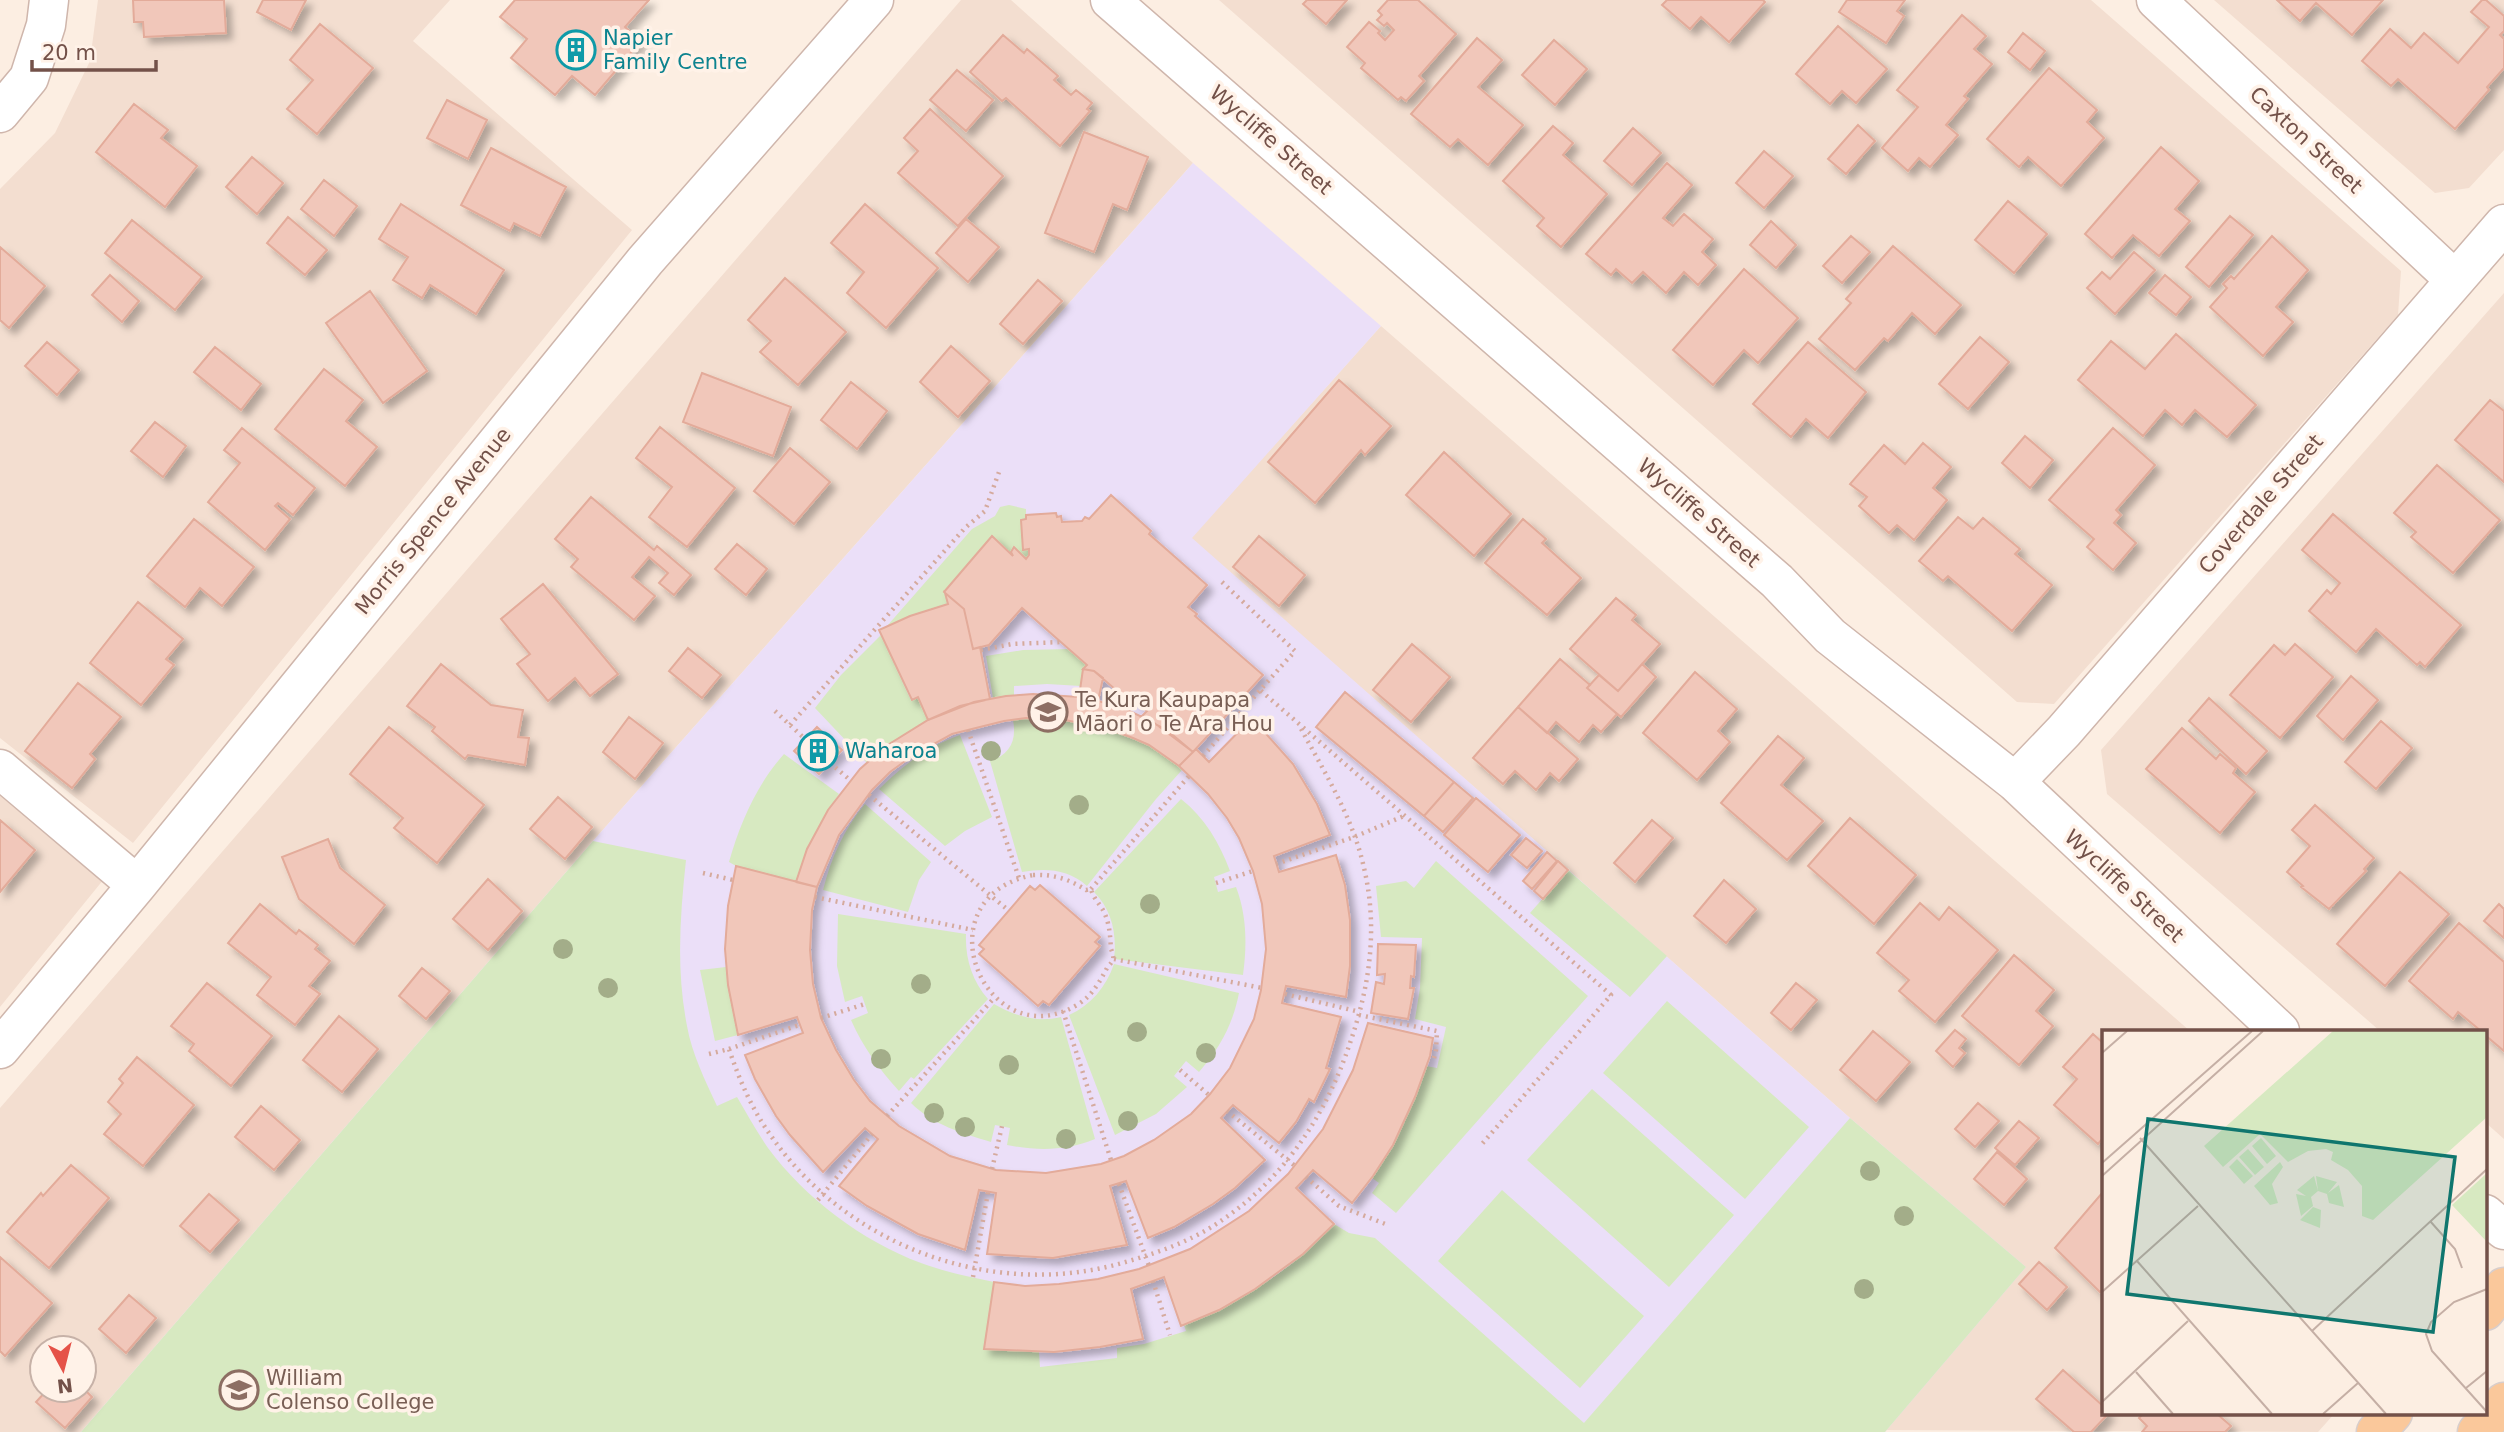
<svg xmlns="http://www.w3.org/2000/svg" width="2504" height="1432" viewBox="0 0 2504 1432" font-family="'DejaVu Sans',sans-serif">
<style>
.residential{fill:#f3ded0;fill-rule:evenodd}
.education{fill:#ebdff8}
.green{fill:#d7e9c1}
.building{fill:#f1c7ba;stroke:#e3ab9a;stroke-width:2;filter:url(#shadow)}
.lines{fill:none;stroke-linecap:round;stroke-linejoin:round}
.minor-casing{stroke:#cfb6ac;stroke-width:41}
.major-casing{stroke:#d8cecc;stroke-width:41}
.path{stroke:#d5aa9d;stroke-width:4.5;stroke-dasharray:2 5;stroke-linecap:butt}
.minor{stroke:#fff;stroke-width:38}
.major{stroke:#fac89b;stroke-width:38}
.tree{fill:#a3ad89}
.labels{text-anchor:middle;stroke-width:7;stroke-linejoin:round;paint-order:stroke}
.culture-label{font-size:21px;fill:#0d838f;stroke:#fff2e8;text-anchor:start}
.street-label{font-size:21px;fill:#735149;stroke:#fff2e8}
.education-label{font-size:21px;fill:#785e54;stroke:#fff2e8;text-anchor:start}
.inset-road{fill:none;stroke:#c5afa5;stroke-width:2}
.view{fill:#0f766e;fill-opacity:0.15;stroke:#0f766e;stroke-width:3.5}
.inset-edge{fill:none;stroke:#735149;stroke-width:3.5}
</style>
<defs>
<filter id="shadow"><feDropShadow dx="6" dy="6" stdDeviation="3.5" flood-color="#0004"/></filter>
</defs>
<rect width="100%" height="100%" fill="#fceee2"/>
<path class="residential" d="M98,0h352l-37,41 219,189 -499,613 -133,-105v-549l55,-56 35,-72z
M961,0h50l182,163 -600,678 -512,591h-81v-324zM42,1348h42v42h-42z
M1219,0h872l310,271 -3,44 -344,389 -37,-2z
M2214,0h290v150l-35,38 -34,5z
M2504,293v846l-19,-17v-91h-105l-273,-237 -6,-44z
M1381,326l809,705h-87v382h232l-17,19 -432,-2 139,-163 -175,-149 -659,-580z
M0,788l108,86 -108,133z"/>
<path class="education" d="M1193,163l188,163 -189,212 658,580 176,149 -141,165h-1804l512,-591z"/>
<path class="green" d="M1009,505l17,4v10l-5,1 2,29h6v6l-3,4 -12,-11 -1,8 -21,-20 -48,56 4,12 -38,12 -23,10 85,-97 23,-13 5,-9z
M881,635l30,65 7,-3 10,23 -42,26 -19,17 -52,-55 26,-33z
M1070,649l17,16 -6,21 -34,-2 -33,2v9l-21,3 -7,-42 37,-6z
M1026,718c50,1 122,12 156,52l-26,29 -69,87c-19,-17 -41,-18 -65,-14l-32,-111c20,-6 27,-21 23,-41z
M960,735l32,82 -27,14 -20,15 -66,-57c26,-25 46,-41 81,-54z
M784,754l55,40c-19,28 -34,56 -43,88l-60,-16 -7,-4c11,-39 28,-78 55,-108z
M1181,799c24,19 38,43 49,72l-16,6 4,15 18,-5c11,29 11,58 7,88l-129,-16c3,-25 -2,-49 -20,-67z
M865,804l66,58 -12,18 -11,32 -85,-22c8,-32 21,-61 42,-86z
M593,841l93,19c-6,56 -10,110 1,166 5,28 18,54 30,80l20,-9c10,17 20,35 31,51 37,50 94,93 153,115 24,9 49,14 73,19l-10,66 55,4 1,15 77,-9v-10l27,-4 42,-13 -2,-6c43,-18 83,-40 118,-70 12,-10 21,-21 32,-31l15,9 26,5 209,185 266,-305 176,149 -141,165h-1804z
M1436,861l152,135 -192,217 -24,-20 7,-10 -7,-5c24,-34 41,-73 54,-112l11,2 9,-41 -31,-8 5,-31 2,-50 -41,-1 -5,-51 30,-5 8,7z
M1568,870l99,86 -37,41 -100,-84z
M838,914l128,20c-1,24 6,47 22,65l-74,80 -3,-2 -12,14c-20,-22 -36,-44 -48,-71l17,-7 -6,-17 -17,6 -8,-36z
M1114,964l125,29c-6,31 -19,55 -40,79l-13,-11 -12,15 13,11 -31,27 -41,21 -46,-120c22,-10 37,-28 45,-51z
M726,967l12,68 -23,6 -15,-71z
M1667,1001l142,126 -64,72 -142,-126z
M994,1004c21,12 42,19 67,13l34,122c-29,12 -57,12 -88,6l3,-17 -15,-3 -4,17c-29,-9 -58,-17 -80,-39z
M1592,1089l142,126 -65,72 -142,-127z
M1502,1190l142,126 -64,72 -142,-127z"/>
<path class="building" d="M133,0h91l2,33 -82,4 -1,-15h-9z
M263,0h43l-15,30 -34,-18z
M515,0h134l-24,27 16,14 -46,54 -23,-19 -17,19 -44,-37 16,-19 -27,-22z
M1307,0h40l-21,24 -23,-20z
M1388,0h30l38,34 -37,42 5,5 -18,20 -5,-4 -3,3 -37,-32 4,-5 -18,-16 22,-25 11,9 -2,2 7,7 9,-10 -7,-7 -3,3 -7,-6 5,-5 -4,-4z
M1667,0h96l2,2 -36,40 -28,-25 -11,12 -28,-24z
M1847,0h58l-8,11 7,5 -18,27 -47,-31z
M2277,0h106l-31,35 -36,-32 -16,18z
M2482,0h4l18,16v15l-4,4 4,4v29l-17,19 2,3 -34,39 -57,-50 -7,7 -29,-25 28,-32 21,19 13,-15 34,30 31,-36 -18,-15z
M1962,15l24,21 -12,13 18,15 -28,32 4,3 -22,26 12,10 -28,32 -11,-9 -11,13 -26,-23 36,-41 -21,-17z
M320,24l53,44 -56,66 -30,-25 26,-29 -23,-20z
M1838,26l49,43 -31,34 -14,-12 -12,13 -34,-30z
M2023,33l22,18 -15,19 -22,-18z
M1003,35l21,18 3,-4 31,27 -4,4 17,15 5,-5 16,13 -5,6 3,2 -30,35 -54,-48 -4,3 -32,-29z
M1477,38l25,22 -24,27 45,38 -35,40 -30,-26 -8,8 -39,-33z
M1554,40l33,29 -32,36 -33,-30z
M2049,68l48,42 -10,12 17,16 -43,48 -33,-29 -9,10 -32,-28z
M957,70l36,30 -27,31 -36,-31z
M447,100l40,20 -19,39 -41,-21z
M134,104l34,26 -7,8 36,28 -32,41 -69,-55z
M930,109l73,67 -45,50 -60,-53 20,-22 -14,-13z
M1858,125l17,16 -29,33 -18,-15z
M1553,126l20,17 -10,12 44,39 -46,53 -24,-21 7,-8 -41,-37z
M1633,128l28,25 -29,32 -28,-24z
M1084,132l64,25 -21,53 -14,-6 -19,48 -49,-19z
M2161,147l38,34 -24,28 15,12 -31,35 -26,-21 -21,23 -27,-24z
M491,148l75,39 -26,49 -26,-13 -4,8 -49,-26z
M1764,151l29,25 -29,32 -28,-25z
M252,157l31,26 -26,31 -31,-27z
M1667,163l25,22 -29,33 10,8 11,-12 29,25 -11,13 14,13 -18,20 -14,-13 -18,21 -23,-21 -11,11 -16,-14 -5,6 -25,-21z
M324,180l33,26 -23,30 -33,-27z
M2008,201l39,33 -33,39 -39,-33z
M401,204l103,66 -28,44 -46,-29 -8,13 -29,-18 15,-23 -29,-18z
M865,204l73,64 -52,60 -39,-35 17,-21 -33,-29z
M2230,216l23,19 -44,52 -23,-20z
M288,217l39,33 -22,25 -38,-32z
M966,219l33,28 -31,35 -32,-29z
M132,220l70,57 -27,33 -70,-57z
M1771,221l25,24 -20,23 -26,-23z
M1851,236l19,16 -28,31 -19,-17z
M2272,236l36,34 -32,37 17,15 -30,34 -53,-49 17,-19 -4,-4 8,-8 3,3z
M1893,246l68,59 -26,29 -23,-21 -24,28 -4,-3 -29,32 -36,-31 32,-36 -5,-4z
M0,247l45,39 -36,42 -9,-8z
M2134,252l21,18 -40,44 -28,-26 15,-16 8,7z
M1744,269l54,49 -40,45 -14,-13 -31,35 -40,-35z
M110,275l29,26 -17,21 -30,-27z
M2165,275l26,22 -15,18 -27,-22z
M785,278l61,54 -48,53 -38,-33 11,-11 -23,-21z
M1038,280l24,21 -39,43 -23,-20z
M370,291l57,80 -44,32 -57,-80z
M2176,334l80,71 -29,32 -32,-27 -13,15 -17,-15 -22,26 -65,-56 33,-39 34,28z
M1980,337l29,25 -41,47 -29,-25z
M47,342l32,28 -22,25 -32,-29z
M1808,342l58,50 -38,46 -22,-19 -15,18 -38,-33z
M951,346l39,35 -32,36 -38,-35z
M215,347l46,37 -20,26 -47,-38z
M324,369l39,31 -17,21 31,26 -32,39 -70,-57z
M702,373l89,34 -18,49 -90,-34z
M1339,380l52,46 -26,29 -4,-5 -46,53 -47,-41z
M851,382l36,29 -30,38 -36,-29z
M2490,400l14,11v71l-49,-42z
M155,422l31,24 -23,31 -32,-26z
M660,427l75,61 -48,59 -38,-30 23,-30 -36,-29z
M242,428l73,60 -22,27 -15,-12 -3,3 15,13 -25,31 -57,-48 32,-39 -16,-13z
M2113,428l42,37 -39,45 5,5 -7,8 22,20 -23,27 -26,-23 7,-8 -45,-39z
M2025,436l28,24 -23,28 -28,-25z
M1923,443l28,24 -18,21 14,12 -33,40 -17,-15 -8,8 -30,-27 8,-9 -17,-13 34,-39 21,19z
M790,448l40,34 -36,42 -40,-33z
M1444,452l67,62 -37,42 -68,-61z
M2437,465l63,55 -47,53 -42,-36 5,-5 -22,-19z
M1111,495l40,36 -2,3 58,51 -19,22 9,7 -2,2 68,59 -70,77 -26,-22 -26,-13 6,-6 -20,-17 -3,3 -30,-26 -11,-2 4,-4 -65,-57 -33,37 -16,4 -9,-40 -20,-17 48,-56 21,20 -2,-4 3,-5 12,12 3,-4v-6l-6,1 -2,-30 5,-1v-4l30,-2 1,4 4,-1 1,6 20,-1 3,-4 4,2z
M591,497l63,53 3,-4 34,29 -17,20 -15,-12 9,-10 -19,-16 -17,20 23,19 -21,24 -63,-53 7,-8 -23,-20z
M2333,514l128,111 -36,42 -5,-5 -3,3 -41,-36 -20,23 -47,-41 18,-21 4,4 9,-11 -38,-33z
M1958,517l15,12 10,-11 37,31 -5,5 37,31 -40,46 -64,-55 -5,5 -24,-20z
M194,519l60,48 -32,39 -22,-18 -15,19 -38,-31z
M1523,519l23,20 -4,4 39,35 -34,37 -62,-52z
M1259,536l46,39 -26,31 -46,-39z
M737,544l30,25 -21,26 -31,-26z
M543,584l75,90 -28,22 -15,-18 -27,23 -31,-37 13,-10 -29,-35z
M945,593l19,16 9,40 7,-2 10,52 -30,7 -32,14 -10,-23 -6,3 -33,-70 31,-14 38,-12z
M1616,598l20,17 -4,5 28,24 -42,47 -48,-42z
M138,602l45,37 -17,20 8,6 -33,40 -51,-42z
M1412,644l38,33 -39,45 -38,-32z
M2295,644l38,33 -53,61 -50,-43 44,-50 11,10z
M688,648l33,27 -19,23 -33,-27z
M1560,659l30,26 -3,3 30,26 -16,18 -8,-7 -14,17 -23,-20 -9,11 -29,-26z
M441,664l50,41 32,5 -5,27 11,1 -4,27 -57,-10 -3,4 -33,-28 3,-4 -28,-21z
M1642,664l14,13 -35,40 -34,-29 12,-13 19,16z
M1083,669l11,2 9,7 -5,23 23,6 32,15 40,30 -14,14 -30,-21 -16,-7 -28,-10 -40,-8 -39,-2 -22,3 -52,13 -40,22 -22,16 -18,18 -33,45 -22,52 -21,-5 11,-33 21,-39 32,-41 26,-23 42,-26 46,-18 32,-6 27,-2 46,3z
M1695,672l42,37 -19,22 12,11 -33,38 -54,-47z
M2351,676l27,24 -35,40 -26,-24z
M78,683l43,34 -31,37 5,5 -23,29 -47,-37z
M1345,692l109,90 -30,34 -108,-89z
M2209,698l58,53 -21,23 -57,-53z
M1518,707l60,52 -19,22 -9,-8 -14,17 -21,-19 -12,13 -30,-26z
M629,717l34,26 -28,36 -32,-27z
M1252,718l41,46 24,40 13,31 -56,21 5,16 57,-17 9,30 5,35v46l-4,31 -60,-11 -4,17 59,14 -15,51 4,1 -16,33 -5,-3 -13,23 -17,21 -46,-38 -12,13 44,42 -30,28 -22,16 -39,23 -26,11 -22,-57 -16,5 17,59 -74,13 -66,-4 9,-61 -17,-3 -14,60 -47,-16 -51,-28 -28,-20 39,-47 -13,-11 -42,44 -33,-37 -14,-19 -21,-37 -10,-24 58,-22 -6,-16 -59,18 -10,-50 -3,-36 3,-43 8,-40 81,21 -5,23 -2,40 3,34 8,34 15,32 18,30 16,21 29,25 51,30 46,14 50,3 55,-9 23,-8 30,-16 37,-26 19,-20 20,-26 24,-49 7,-29 5,-41 -4,-45 -9,-33 -14,-33 -12,-20 -19,-24 -29,-28 17,-17 13,13z
M2381,721l31,27 -36,41 -31,-27z
M389,727l95,78 -47,58 -43,-35 9,-10 -53,-44z
M817,727l25,23 -23,24 -25,-23z
M2182,728l34,31 4,-5 16,14 -3,5 22,19 -35,41 -74,-64z
M1778,736l26,22 -23,27 42,36 -36,39 -66,-57z
M1454,782l19,16 -30,34 -19,-16z
M558,797l34,30 -27,32 -35,-30z
M1476,798l44,37 -32,37 -44,-37z
M2315,805l59,53 -10,11 2,2 -37,38 -28,-22 2,-1 -16,-14 23,-26 -18,-16z
M1850,818l66,57 -42,49 -66,-58z
M0,820l35,30 -35,42z
M1652,820l21,18 -38,44 -21,-19z
M1526,838l16,13 -15,17 -16,-13z
M328,839l12,29 45,37 -31,39 -55,-45 -17,-42z
M1547,852l10,9 -25,28 -9,-8z
M1558,861l10,9 -25,29 -9,-8z
M2400,872l49,42 -64,72 -48,-42z
M488,879l34,32 -34,39 -35,-31z
M1724,880l32,29 -30,34 -32,-27z
M1040,885l60,52 -5,5 5,4 -51,59 -6,-4 -5,5 -59,-52 5,-5 -5,-4 51,-59 5,4z
M1920,903l19,17 10,-13 49,43 -63,72 -36,-31 10,-11 -32,-27z
M260,904l36,30 3,-4 19,15 -3,4 15,12 -21,25 11,8 -25,31 -38,-30 14,-18 -43,-34z
M2499,904l5,5v29l-20,-17z
M2459,923l45,39v89l-19,-16v-4h-4l-23,-19 -5,7 -44,-38z
M1378,944l38,1 -2,32 -3,-1 -1,12h4l-6,31 -37,-6 5,-31 8,2 1,-10 -8,1z
M2014,955l40,35 -18,21 17,15 -34,39 -57,-49z
M422,968l28,23 -24,28 -27,-23z
M207,983l65,53 -41,50 -42,-35 5,-7 -23,-18z
M1796,983l21,17 -26,30 -20,-17z
M339,1016l39,33 -36,43 -39,-32z
M1368,1023l65,15 -3,18 -15,41 -22,48 -20,31 -21,27 -39,-33 -17,18 38,36 -31,30 -48,35 -36,21 -38,16 -17,-49 -33,12 12,50 -43,8 -46,5 -70,-3 10,-67 31,4 34,-2 39,-5 41,-10 51,-20 59,-38 39,-37 35,-45 30,-59z
M1955,1030l11,9 -7,9 6,5 -12,14 -17,-16z
M1873,1031l37,31 -34,39 -36,-31z
M2093,1034l10,9v95l-5,6 -44,-39 23,-26 -14,-12z
M137,1057l57,48 -51,61 -39,-32 17,-20 -13,-12 15,-19 -4,-4z
M1978,1103l21,18 -24,26 -20,-18z
M261,1106l39,34 -26,30 -39,-33z
M2019,1121l20,17 -24,27 -20,-17z
M1997,1152l30,27 -23,26 -30,-26z
M71,1165l38,33 -60,70 -42,-36 34,-39 2,3z
M2103,1192v97l-3,3 -45,-44z
M209,1194l30,26 -29,32 -30,-26z
M0,1257l52,46 -47,53 -5,-5z
M2039,1262l28,25 -20,23 -28,-26z
M129,1295l27,23 -30,35 -27,-24z
M2063,1370l40,36v7h6l-18,19h-17l-38,-33z
M84,1389l8,8 -27,31 -29,-26 11,-12z
M2144,1413h72l15,13 -6,6h-83l5,-6 -8,-8z"/>
<g class="lines">
<g class="minor-casing">
<path id="minor" d="M1110,0l667,581 53,55 185,146 265,249
M2156,0l299,280
M0,113l29,-35 17,-53 3,-25
M0,769l137,116
M2015,782l49,-51 440,-507
M0,1049l137,-164 508,-624 229,-261
M2485,1214l19,16"/>
</g>
<g class="major-casing">
<path id="major" d="M2485,1311l19,-24
M2376,1432l17,-19
M2477,1432l27,-30"/>
</g>
<path class="path" d="M1222,582l73,69 -35,39 351,305 -129,149
M981,650l31,-6 49,-2
M775,711l30,28
M790,725l175,-197 20,-17 14,-39
M968,730l51,148
M1203,756l57,-66
M830,763l20,17
M869,795l139,115
M1276,864l78,-27 50,-21
M703,873l30,7
M1033,875c20,-1 36,4 53,15l5,-1c2,9 9,15 13,23 6,13 6,24 7,37 1,2 3,9 2,10 -1,4 -4,6 -6,9 -8,15 -15,28 -30,37 -92,54 -159,-107 -44,-130z
M1216,883l37,-12
M1091,889l98,-113
M815,897l158,33
M1114,959l148,29
M1285,994l75,18
M1063,1011l48,149
M1359,1015l78,16 -1,19 -3,12
M821,1018l44,-14
M729,1049l70,-24
M709,1054l20,-5c10,30 22,58 40,84 78,115 228,169 360,128 34,-10 67,-22 96,-43 62,-43 103,-107 126,-178 19,-56 27,-113 13,-172 -11,-51 -41,-98 -65,-143
M1180,1070l29,25
M1227,1111l68,55
M887,1116l108,-119
M992,1169l10,-43
M1306,1177l33,29 49,19
M1119,1184l30,82
M818,1200l54,-66
M973,1277l15,-85
M1153,1281l17,54"/>
<use href="#minor" class="minor"/>
<use href="#major" class="major"/>
</g>
<g class="tree">
<circle cx="991" cy="751" r="10"/>
<circle cx="1079" cy="805" r="10"/>
<circle cx="1150" cy="904" r="10"/>
<circle cx="563" cy="949" r="10"/>
<circle cx="921" cy="984" r="10"/>
<circle cx="608" cy="988" r="10"/>
<circle cx="1137" cy="1032" r="10"/>
<circle cx="1206" cy="1053" r="10"/>
<circle cx="881" cy="1059" r="10"/>
<circle cx="1009" cy="1065" r="10"/>
<circle cx="934" cy="1113" r="10"/>
<circle cx="1128" cy="1121" r="10"/>
<circle cx="965" cy="1127" r="10"/>
<circle cx="1066" cy="1139" r="10"/>
<circle cx="1870" cy="1171" r="10"/>
<circle cx="1904" cy="1216" r="10"/>
<circle cx="1864" cy="1289" r="10"/>
</g>
<defs>
<g id="building-ring" transform="scale(2.0125)"><circle r="9.5" fill="#fff2e8" stroke="#0f9aa8" stroke-width="1.5"/><path d="M-4-6H4V6H1V3H-1V6H-4ZM-2.5-4.3h1.7v1.8h-1.7ZM.8-4.3h1.7v1.8H.8ZM-2.5-1h1.7V.8h-1.7ZM.8-1h1.7V.8H.8Z" fill="#0f9aa8"/></g>
<g id="school-ring" transform="scale(2.0125)"><circle r="9.5" fill="#fff2e8" stroke="#8d6e63" stroke-width="1.5"/><path d="M0-5L7-2L0 1L-7-2ZM-4 1L0 2.5L4 1V4Q0 6-4 4Z" fill="#8d6e63"/></g>
</defs>
<g fill-rule="evenodd">
<use href="#building-ring" x="576" y="50"/>
<use href="#school-ring" x="1048" y="712"/>
<use href="#building-ring" x="818" y="751"/>
<use href="#school-ring" x="239" y="1390"/>
</g>
<g class="labels">
<g class="culture-label">
<text x="603" y="45">Napier<tspan x="603" dy="24">Family Centre</tspan></text>
<text x="845" y="758">Waharoa</text>
</g>
<g class="street-label">
<text transform="translate(1271 140) rotate(41)" y="7">Wycliffe Street</text>
<text transform="translate(2306 140) rotate(43)" y="7">Caxton Street</text>
<text transform="translate(2261 504) rotate(-49)" y="7">Coverdale Street</text>
<text transform="translate(1699 513) rotate(41)" y="7">Wycliffe Street</text>
<text transform="translate(433 521) rotate(-51)" y="7">Morris Spence Avenue</text>
<text transform="translate(2124 886) rotate(43)" y="7">Wycliffe Street</text>
</g>
<g class="education-label">
<text x="1075" y="707">Te Kura Kaupapa<tspan x="1075" dy="24">Māori o Te Ara Hou</tspan></text>
<text x="266" y="1385">William<tspan x="266" dy="24">Colenso College</tspan></text>
</g>
</g>
<g transform="translate(2102 1030)">
<rect width="385" height="385" fill="#fceee2"/>
<path d="M231,1h154v86l-114,103 -11,-4v-30l-14,-16 -17,-10 2,-8 -7,-3 -18,2 -20,11 -28,-28 -37,33 -19,-21zM159,108l15,18 -9,8 -15,-18zM146,119l16,18 -9,8 -16,-18zM135,129l16,17 -9,8 -15,-17zM178,132l3,5 -11,17 6,19 -8,2 -16,-19zM385,143v69l-35,-37zM212,146l4,15 -7,6 2,9 -12,10 -5,-22 10,2 -9,-6zM214,146l21,6 -9,11 11,-8 5,22 -15,-4 -2,-9 -9,-3zM211,177l8,3 -1,18 -20,-8z" fill="#d7e9c1"/>
<path class="inset-road" d="M0,23l25,-22M38,108l246,276M0,133l150,-132M0,146l161,-145M328,191l25,28 7,19M35,231l135,153M385,259l-33,13 -23,20 -5,12 6,17 55,61M0,262l96,-86M210,301l175,-162M34,342l37,42M364,358l21,-17M0,372l86,-81M221,384l35,-31"/>
<path class="view" d="M46,89l307,38 -22,175 -306,-38z"/>
<rect width="385" height="385" class="inset-edge"/>
</g>
<g transform="translate(63 1369) rotate(173)"><circle r="33" fill="#fff2e8" stroke="#c7b2a8" stroke-width="2"/>
<path d="M0-5L12 26L0 18L-12 26Z" fill="#e55248"/>
<text y="-10" font-size="19" font-weight="bold" text-anchor="middle" fill="#735149">N</text>
</g>
<path d="M32 60v10h124v-10" fill="none" stroke="#735149" stroke-width="3.5"/>
<text x="42" y="60" font-size="21" fill="#735149" stroke="#fff2e8" stroke-width="5" paint-order="stroke">20 m</text>
</svg>
